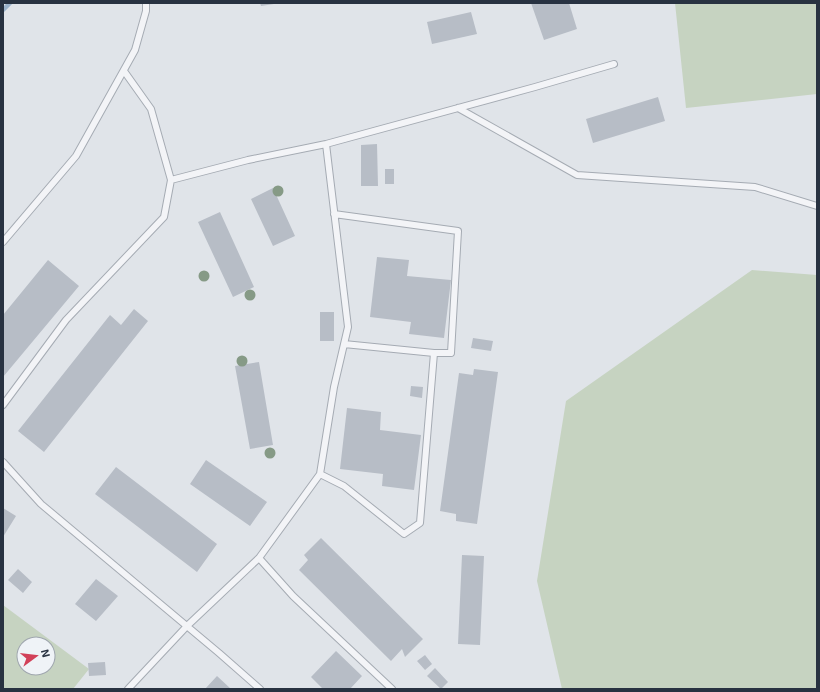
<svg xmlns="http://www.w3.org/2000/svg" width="820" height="692" viewBox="0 0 820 692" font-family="'Exo 2',sans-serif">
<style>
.green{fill:#c6d3c1;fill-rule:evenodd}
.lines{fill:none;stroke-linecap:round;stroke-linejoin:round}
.stream{stroke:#9ab2ca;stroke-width:4.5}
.building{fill:#b7bdc6}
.service-casing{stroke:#a5abb3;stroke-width:8}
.service{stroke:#f3f4f7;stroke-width:6}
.tree{fill:#869a86}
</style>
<rect width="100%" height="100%" fill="#e0e4e9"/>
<path class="green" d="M675,3h142v91l-131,14z
M752,270l65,5v414h-255l-25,-108 29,-180z
M3,605l86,64 -16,20h-70zM24,644h24v24h-24z"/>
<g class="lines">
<path class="stream" d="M3,10l7,-7"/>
</g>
<path class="building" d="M260,3h14v1l-13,2z
M531,3h38l8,26 -33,11z
M471,12l6,22 -45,10 -5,-22z
M658,97l7,24 -72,22 -7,-24z
M377,144l1,42h-17v-41z
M385,169h9v15h-9z
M273,188l22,48 -22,10 -22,-47z
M220,212l34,75 -21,10 -35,-75z
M377,257l32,3 -2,16 44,4 -7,58 -35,-4 2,-12 -41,-5z
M48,260l31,26 -76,91v-62z
M134,309l14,12 -104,131 -26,-21 92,-116 11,10z
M320,312h14v29h-14z
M473,338l20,3 -2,10 -20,-3z
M259,362l14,83 -23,4 -15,-83z
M474,369l24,3 -21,152 -21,-3v-7l-16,-3 19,-138 14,2z
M411,386l12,1 -1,11 -12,-2z
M347,408l34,4 -1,18 41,5 -7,55 -32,-4 1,-12 -43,-5z
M206,460l61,42 -17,24 -60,-42z
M116,467l101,77 -20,28 -102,-78z
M3,508l13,8 -13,21z
M321,538l102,101 -18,18 -3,-8 -11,12 -92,-91 9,-10 -4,-5z
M462,555l22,1 -4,89 -22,-1z
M18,569l14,13 -9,11 -15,-13z
M96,579l22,17 -22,25 -21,-17z
M336,651l26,25 -12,13h-27l-12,-12z
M425,655l7,9 -7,6 -8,-9z
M105,662l1,13 -17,1 -1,-13z
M435,668l13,14 -7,7 -14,-13z
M217,676l14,13h-26z"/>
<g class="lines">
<g class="service-casing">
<path id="service" d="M458,108l119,67 178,12 62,19
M171,180l77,-20 78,-16 209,-57 79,-23
M334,214l124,17 -7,122h-17
M3,242l73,-86 59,-106 11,-39v-8
M3,405l63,-85 98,-103 7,-37 -20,-71 -27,-38
M3,462l38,42 178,149 41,36
M320,474l24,12 60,48 16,-11 14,-170 -90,-9
M259,558l34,38 99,93
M128,689l59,-63 72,-68 61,-84 14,-87 14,-60 -22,-183"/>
</g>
<use href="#service" class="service"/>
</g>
<g class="tree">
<circle cx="278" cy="191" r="5.5"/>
<circle cx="204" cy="276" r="5.5"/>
<circle cx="250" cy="295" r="5.5"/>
<circle cx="242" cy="361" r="5.5"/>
<circle cx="270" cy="453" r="5.5"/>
</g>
<rect width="820" height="692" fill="none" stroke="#283241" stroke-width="8"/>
<g transform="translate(36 656) rotate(75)"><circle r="19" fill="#eff3f7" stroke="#9fa6ae"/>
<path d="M0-3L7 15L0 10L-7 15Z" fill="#d24159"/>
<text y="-6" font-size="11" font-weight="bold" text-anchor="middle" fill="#283241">N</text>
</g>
</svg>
